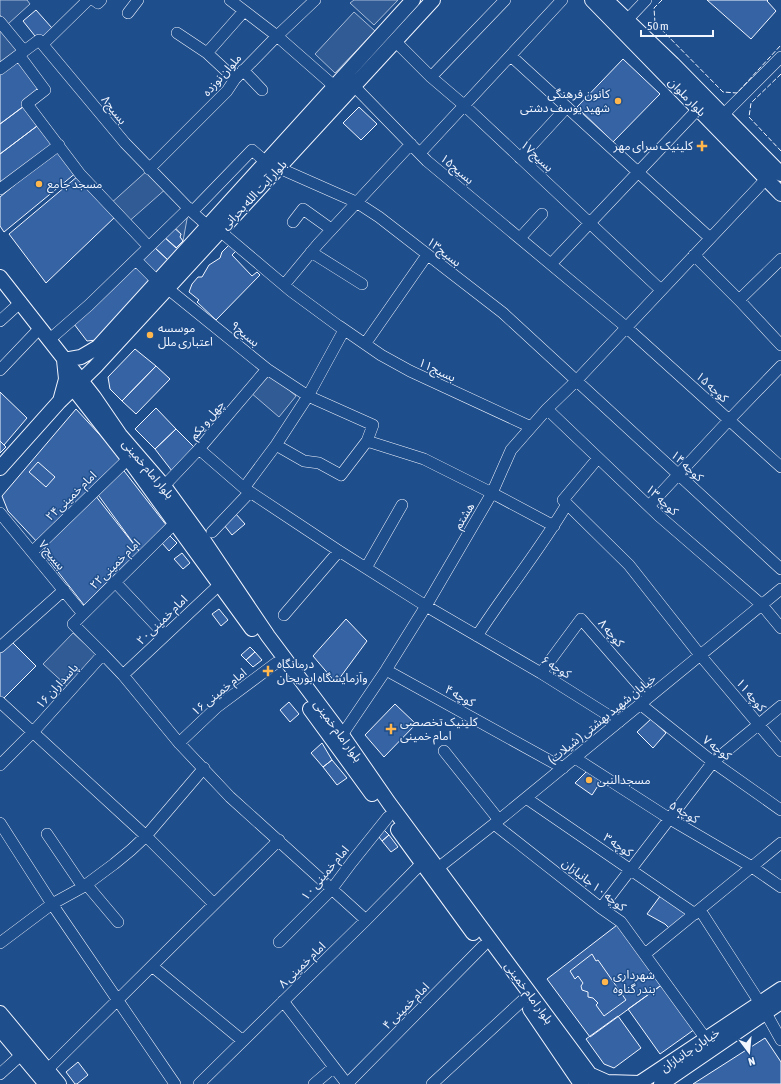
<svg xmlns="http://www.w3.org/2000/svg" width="781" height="1084" viewBox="0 0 781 1084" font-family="'Asap Condensed','Noto Sans Arabic',sans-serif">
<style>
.built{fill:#305b95;stroke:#a8bbd7}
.building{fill:#3563a3;stroke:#f2f6ff}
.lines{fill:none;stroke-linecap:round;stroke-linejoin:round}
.minor-casing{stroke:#f2f6ff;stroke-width:12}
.major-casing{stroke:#f2f6ff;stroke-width:16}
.minor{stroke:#1f4e8c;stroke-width:11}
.major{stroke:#1f4e8c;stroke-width:14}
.fence{stroke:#f2f6ff;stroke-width:1;stroke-dasharray:5 2;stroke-linecap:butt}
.poi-dot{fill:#ffb74d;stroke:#1f4e8c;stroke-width:1.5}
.labels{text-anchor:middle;stroke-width:3;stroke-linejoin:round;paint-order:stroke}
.street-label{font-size:12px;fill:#f2f6ff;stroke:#1f4e8c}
.poi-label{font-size:12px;fill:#f2f6ff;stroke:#1f4e8c;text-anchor:start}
</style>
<rect width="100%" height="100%" fill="#1f4e8c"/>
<path class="built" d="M0,0h27l3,4 -22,20 -8,-9z
M354,0h44l-24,25 -24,-22z
M354,12l21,19 -40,42 -20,-19z
M0,30l18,21 -18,15z
M149,169l19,18 -42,37 -17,-19z
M189,208l-6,33 -3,-4 1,-3 -9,-10z
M267,371l29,25 -17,21 -29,-25z
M73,633l24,22 -30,31 -24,-22z"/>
<path class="building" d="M707,0h61l-1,1 9,10 -25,28z
M36,10l16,18 -9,9 -8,-1 -12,-15z
M20,57l25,33 -45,34v-52z
M623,59l37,35 -47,48 -36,-35z
M27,104l14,19 -41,31v-30z
M359,107l18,17 -16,16 -18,-17z
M41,123l15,21 -56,42v-32z
M58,149l19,23 -73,60 -4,-6v-29z
M78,176l38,40 -70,67 -37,-49z
M172,226l9,8 -1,3 3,4 -7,7 -13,-12z
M163,236l15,13 -10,11 -14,-13z
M229,245l8,5 -5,5 20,21 5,-4 3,3 -44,45 -19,-18 2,-2 -10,-8 3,-8 6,-7h4l7,-12 11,-7 2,-6z
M154,247l14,13 -12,14 -15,-14z
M134,264l16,16 -53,60 -10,1 -13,-17z
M135,349l21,17 -34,35 -12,-12 -2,-12z
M156,366l14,13 -34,35 -14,-13z
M0,392l27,26 -23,27 -4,-4z
M156,408l20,21 -21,20 -20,-20z
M76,409l46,50 -83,85 -31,-33 -6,-15z
M176,429l20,20 -24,22 -17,-22z
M0,441l6,6 -6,6z
M38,462l17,15 -9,10 -17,-15z
M121,467l46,59 -28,25 -43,-59z
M95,495l44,56 -55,54 -40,-51 1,-6 1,-4z
M235,513l10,11 -13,11 -8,-10z
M170,536l7,7 -8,8 -7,-8z
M182,553l8,10 -7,6 -9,-10z
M219,609l9,11 -7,6 -9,-12z
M346,619l21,22 -31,42 -23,-27z
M11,641l25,25 -33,33 -3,-3v-44z
M250,647l5,5 -9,8 -5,-5z
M255,652l7,8 -9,7 -7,-7z
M289,702l10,12 -9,8 -10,-12z
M395,704l21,20 -32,33 -19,-22z
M651,719l15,14 -13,15 -16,-16z
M322,743l10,17 -9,7 -12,-14z
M332,760l15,18 -10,7 -14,-18z
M589,769l14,9 -11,17 -17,-12z
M382,828l7,7 -7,6 -6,-8z
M389,835l9,12 -7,5 -9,-11z
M661,895l24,18 -1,5 -13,12 -6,-6 -18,-10z
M621,922l42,62 -73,53 -43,-58z
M592,954l4,7 2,-1 28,40 -22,16 -8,-11 2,-2 -5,-5 -5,-1v-5l-6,-2 -1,-4 2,-3 -5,-7 -3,3 -5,-8z
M663,984l32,45 -35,25 -32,-45z
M618,1016l23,32 -27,20 -10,-4 -18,-25z
M765,1038l16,24v22h-88z
M78,1062l10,13 -11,9h-2l-9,-12z"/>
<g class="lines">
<g class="minor-casing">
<path id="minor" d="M94,0l4,3 3,-3
M230,0l47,36 57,50
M128,13l10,-13
M627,20l19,-20
M0,22l24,29
M177,33l30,20 28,26
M395,41l36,36 34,29 196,184
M43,44l45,-44
M207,53l37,-42
M19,55l26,35 -18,14 53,70 69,73
M511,56l199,182
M0,69l39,-29 86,103 67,69 17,15
M243,70l19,20
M431,77l74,-77
M354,86l73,75 199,166 155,140
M723,115l58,-58
M420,153l142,-153
M520,158l47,-51
M279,168l77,34 23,15 124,96 278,256
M149,169l78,-78 8,-12 42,-43 38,-36
M0,189l59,-44
M192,212l60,-62 14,12
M293,222l10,-13 28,20
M220,231l71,60 53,39 -36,66 -32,49 -32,43
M520,238l22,-24
M311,252l51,32
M694,255l45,45 42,-41
M136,260l22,22
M551,264l147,-155
M284,285l34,-41 93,-100
M167,288l100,81 41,27 65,29 -6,16 -26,34 -22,-12 -15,-2 -28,-16
M739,300l42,45
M0,321l21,-19
M339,326l42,29 29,16 121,56
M49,340l40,-35 100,-97
M365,344l62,-89
M0,370l40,-42
M547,409l111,106 104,90 19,23
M367,441l57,18 68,34 62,33
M199,449l45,39 95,63 87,55 115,67 78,49
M598,458l-35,42 66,65 71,90 81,96
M164,486l35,-37 68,-80
M649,506l80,-86 52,-54
M0,513l83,101
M212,532l38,-40
M32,552l96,-93
M366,568l36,-63
M115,582l50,53
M284,615l55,-64
M477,636c29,-45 63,-86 90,-132
M0,647l64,-57
M103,654l20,21 56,68 51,54 136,123
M386,670l177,98
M541,673l40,-54 68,78
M123,675l96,-90
M0,702l146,134 68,68
M640,704l73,58 68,48
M342,735l44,-65 40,-64 66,-113 19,-43 36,-41 30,-29 189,-201
M179,743l38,-36 59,-44
M444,751l55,69
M575,758l95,61 82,48 29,20
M0,765l34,-34 69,-77 -30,-30 102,-101
M526,798l169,116
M0,823l52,81 123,180
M494,824l107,84 20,14 85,117
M47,834l36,53
M438,868l56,-44 287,-235
M86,884l32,38
M601,908l112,-146 68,-56
M700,910l60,93
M279,942l52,-52 21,-28 36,-45
M0,943l52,-39 31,-17 31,-23 17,-14 15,-14 58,-68
M645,954l136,-111
M152,966l91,75
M283,1001l64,83 136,-138
M766,1013l15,27
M47,1070l232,-230
M0,1074l21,-19
M199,1084l167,-164 56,-57
M314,1084l20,-17
M432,1084l91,-84"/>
</g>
<g class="major-casing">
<path id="major" d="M592,0l189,194
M606,0l67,64 108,110
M0,277l94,120 26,38 44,51 40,55 64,95 74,99 47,68 208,281
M64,360l17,-3 17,-10 315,-347
M73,388l54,69 125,172
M60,401l6,-22 -2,-19
M0,468l59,-66 36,-35 338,-367
M310,709l62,85
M398,830l75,103
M530,1009l51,75
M0,1013l59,71
M0,1029l46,55
M589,1074l18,8 33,1
M638,1084l143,-95
M661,1084l120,-82"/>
</g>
<use href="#minor" class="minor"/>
<use href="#major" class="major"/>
<path class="fence" d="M662,0l-8,8 1,15 68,69 14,1 44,-48
M781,74l-30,29 -2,14 32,34"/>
</g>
<g class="poi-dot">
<circle cx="618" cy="101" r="4"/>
<path d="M700 140h4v4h4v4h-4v4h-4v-4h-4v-4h4z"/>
<circle cx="39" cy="184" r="4"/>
<circle cx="150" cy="335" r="4"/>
<path d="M266 665h4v4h4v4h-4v4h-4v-4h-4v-4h4z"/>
<path d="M389 723h4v4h4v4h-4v4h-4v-4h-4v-4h4z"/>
<circle cx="589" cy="780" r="4"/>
<circle cx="605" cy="982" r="4"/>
</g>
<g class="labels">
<g class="street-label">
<text transform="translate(222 75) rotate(-48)" y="4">ملوان نوزده</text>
<text transform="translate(687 97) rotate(46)" y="4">بلوار ملوان</text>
<text transform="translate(114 110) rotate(51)" y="4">بسیج۸</text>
<text transform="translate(537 156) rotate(43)" y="4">بسیج۱۷</text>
<text transform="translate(457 169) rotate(40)" y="4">بسیج۱۵</text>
<text transform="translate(254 195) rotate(-47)" y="4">بلوار آیت الله بحرانی</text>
<text transform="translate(444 252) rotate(38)" y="4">بسیج۱۳</text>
<text transform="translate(245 334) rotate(39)" y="4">بسیج۹</text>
<text transform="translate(437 370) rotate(25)" y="4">بسیج۱۱</text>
<text transform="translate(712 387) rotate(42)" y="4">کوچه ۱۵</text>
<text transform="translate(207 420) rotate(-50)" y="4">چهل و یکم</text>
<text transform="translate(687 466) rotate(43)" y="4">کوچه ۱۴</text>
<text transform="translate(148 469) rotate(50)" y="4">بلوار امام خمینی</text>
<text transform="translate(71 496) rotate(-44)" y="4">امام خمینی۲۴</text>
<text transform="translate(662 500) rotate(43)" y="4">کوچه ۱۳</text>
<text transform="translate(464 516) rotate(-59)" y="4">هشتم</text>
<text transform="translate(52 555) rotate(51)" y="4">بسیج ۷</text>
<text transform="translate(115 564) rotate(-45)" y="4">امام خمینی۲۲</text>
<text transform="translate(162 620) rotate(-44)" y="4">امام خمینی۲۰</text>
<text transform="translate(611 633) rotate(49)" y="4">کوچه ۸</text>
<text transform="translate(556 667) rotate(31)" y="4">کوچه ۶</text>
<text transform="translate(57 686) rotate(-48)" y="4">پاسداران ۱۶</text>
<text transform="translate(219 692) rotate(-39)" y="4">امام خمینی ۱۶</text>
<text transform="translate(751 695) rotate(50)" y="4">کوچه ۱۱</text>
<text transform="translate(460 696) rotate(29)" y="4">کوچه ۴</text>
<text transform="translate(602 719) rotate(-39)" y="4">خیابان شهید بهشتی ( شیلات)</text>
<text transform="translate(338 731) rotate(54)" y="4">بلوار امام خمینی</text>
<text transform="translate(717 748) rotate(37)" y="4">کوچه ۷</text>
<text transform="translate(684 812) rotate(31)" y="4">کوچه ۵</text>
<text transform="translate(618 845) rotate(34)" y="4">کوچه ۳</text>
<text transform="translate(325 873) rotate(-50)" y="4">امام خمینی ۱۰</text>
<text transform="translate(594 885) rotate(38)" y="4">کوچه ۱۰ جانبازان</text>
<text transform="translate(302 965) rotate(-44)" y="4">امام خمینی ۸</text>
<text transform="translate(529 993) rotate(54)" y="4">بلوار امام خمینی</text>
<text transform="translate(406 1006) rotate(-45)" y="4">امام خمینی ۴</text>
<text transform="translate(690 1050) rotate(-34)" y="4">خیابان جانبازان</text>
</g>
<g class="poi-label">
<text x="610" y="98" text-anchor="end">کانون فرهنگی<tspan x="610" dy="14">شهید یوسف دشتی</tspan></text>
<text x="693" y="150" text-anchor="end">کلینیک سرای مهر</text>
<text x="47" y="188">مسجد جامع</text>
<text x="158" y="332">موسسه<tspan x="158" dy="14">اعتباری ملل</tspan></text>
<text x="277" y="668">درمانگاه<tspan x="277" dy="14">وآزمایشگاه ابوریحان</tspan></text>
<text x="400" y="726">کلینیک تخصصی<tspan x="400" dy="14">امام خمینی</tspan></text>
<text x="597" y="784">مسجدالنبی</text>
<text x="613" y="979">شهرداری<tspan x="613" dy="14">بندر گناوه</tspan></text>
</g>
</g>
<g transform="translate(749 1052) rotate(164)" stroke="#1f4e8c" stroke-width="3" paint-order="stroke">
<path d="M0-3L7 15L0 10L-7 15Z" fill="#f2f6ff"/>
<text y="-6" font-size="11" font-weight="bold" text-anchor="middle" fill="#f2f6ff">N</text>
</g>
<path d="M641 30v6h72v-6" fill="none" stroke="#f2f6ff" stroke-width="2"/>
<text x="647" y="30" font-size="12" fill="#f2f6ff" stroke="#1f4e8c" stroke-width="3" paint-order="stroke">50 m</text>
</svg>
